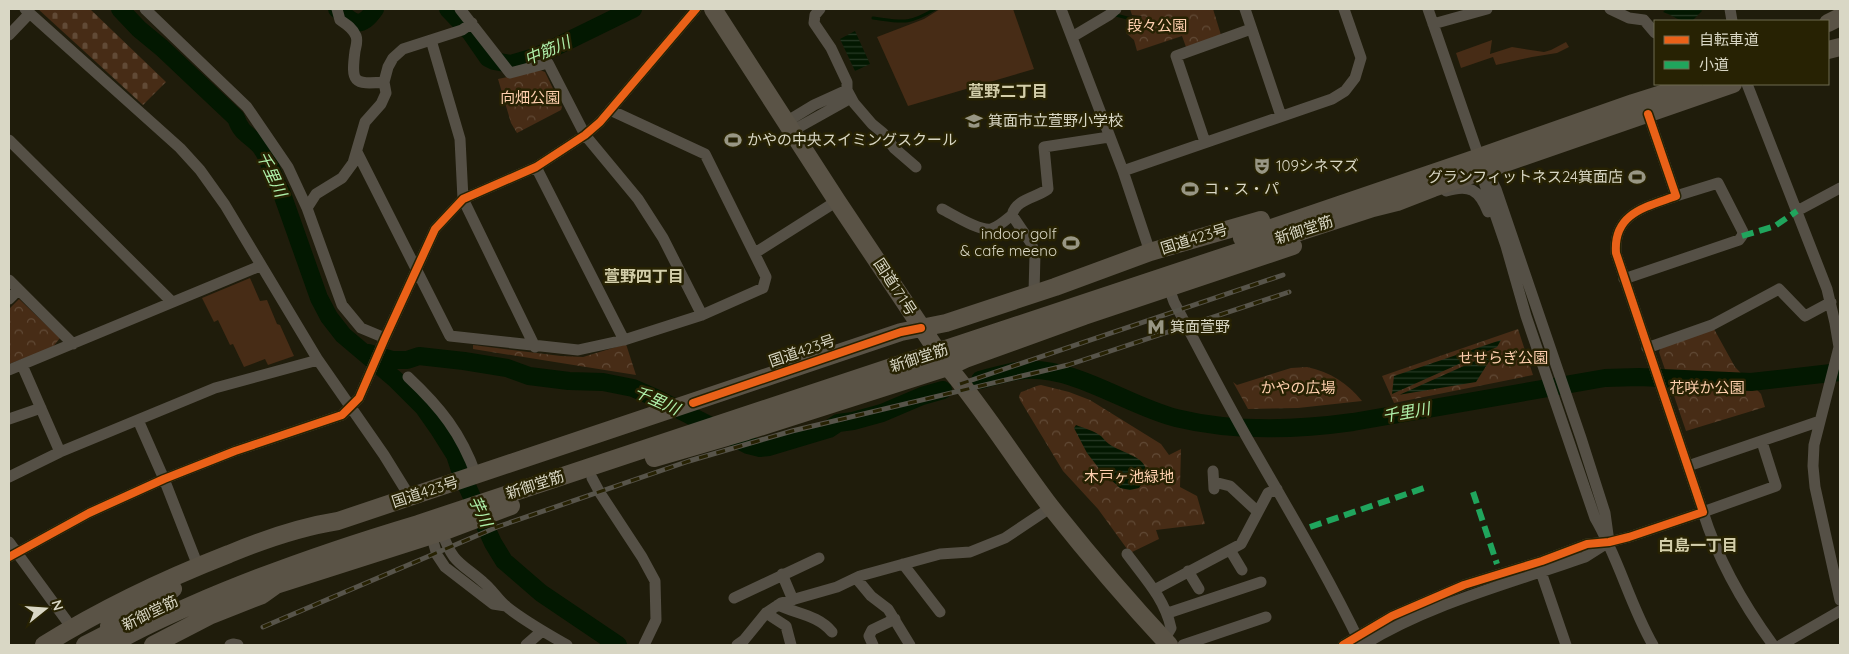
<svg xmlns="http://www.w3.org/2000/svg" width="1849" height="654" viewBox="0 0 1849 654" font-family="Quicksand,'Noto Sans JP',sans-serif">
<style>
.green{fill:#472c16}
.cemetery{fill:url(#cemetery-stones)}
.park{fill:url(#park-crowns)}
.water{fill:url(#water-rules)}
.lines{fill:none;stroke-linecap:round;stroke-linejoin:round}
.stream{stroke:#031801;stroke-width:3}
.river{stroke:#031801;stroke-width:18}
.minor{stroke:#555046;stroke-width:11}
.highway{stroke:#5a5346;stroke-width:18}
.rail-casing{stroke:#57544a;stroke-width:5}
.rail{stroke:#272203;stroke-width:3;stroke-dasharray:9;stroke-linecap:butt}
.quiet{stroke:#20a55d;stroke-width:6;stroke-dasharray:12 6;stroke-linecap:butt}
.cycleway-casing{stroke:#272203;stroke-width:11}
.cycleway{stroke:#ea6118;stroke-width:8}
.labels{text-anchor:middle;stroke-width:5;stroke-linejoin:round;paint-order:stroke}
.park-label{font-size:15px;fill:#fecfae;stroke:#272203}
.poi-label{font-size:15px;fill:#d9d7c5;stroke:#272203;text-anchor:start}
.street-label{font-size:15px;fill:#d9d7c5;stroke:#272203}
.water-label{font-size:16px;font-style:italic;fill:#aff1ab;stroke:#272203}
.neighbourhood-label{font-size:16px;font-weight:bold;fill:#d3ceaa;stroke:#272203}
</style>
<defs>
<pattern id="cemetery-stones" width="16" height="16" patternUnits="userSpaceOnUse" patternTransform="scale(1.25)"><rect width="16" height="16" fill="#472c16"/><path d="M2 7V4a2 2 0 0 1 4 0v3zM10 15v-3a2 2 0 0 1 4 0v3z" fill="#614a36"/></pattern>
<pattern id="park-crowns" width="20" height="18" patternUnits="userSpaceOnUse" patternTransform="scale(1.25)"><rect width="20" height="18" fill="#472c16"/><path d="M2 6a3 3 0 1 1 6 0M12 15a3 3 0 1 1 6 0" fill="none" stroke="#614a36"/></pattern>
<pattern id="water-rules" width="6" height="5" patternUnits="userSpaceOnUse" patternTransform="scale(1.25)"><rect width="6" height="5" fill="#031801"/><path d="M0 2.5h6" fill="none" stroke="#273925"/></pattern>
</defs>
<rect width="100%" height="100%" fill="#1f1c0b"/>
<path class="green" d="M940,9h73l21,60 -126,37 -31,-69 47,-18z
M1492,40l-2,14 22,-7 32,5 7,-2 15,-8 3,5 -12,6 -25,4 -36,8 -3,-8 -32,11 -5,-15z
M250,278l10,23 7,-1 10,24 3,1 14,31 -26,9 -3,-6 -21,8 -11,-23 -3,1 -12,-25 -4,2 -12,-24z"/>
<path class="cemetery" d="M38,9h52l76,73 -23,23z"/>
<path class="park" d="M1130,9h83l8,26 -35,12 -4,-11 -45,15 -3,-11 -8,-7 16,-17 -10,-1z
M540,70l5,2 17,35 -1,3 -44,23 -6,-10 -13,-44z
M19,299l41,39 -8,10 -43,16v-55z
M1518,329l15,46 -139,28 -12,-27z
M1714,329l21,38 26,27 4,13 -79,24 -27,-79 2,-5z
M626,344l10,31 -163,-26v-4l88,11 22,1z
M1307,367c24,5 40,16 55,34l-64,7 -50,1 -15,-27 4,3 54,-17z
M1041,385l28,7 21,8 71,44 8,11 12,-6 -1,38 17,9 8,28 -49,6 3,9 -29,14 -32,-44 -35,-38 -43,-71 -1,-4 2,-4c7,-2 13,-6 20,-7z"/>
<path class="water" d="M1666,9h35l1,2 -10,10c-16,0 -15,-4 -29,-9z
M855,31l15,33 -15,7 -15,-32z
M1501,340l-4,7 -105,47 2,-18z
M1495,352l-19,30 -78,13h1z
M1076,425c8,3 18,6 25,11 3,3 5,6 8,8 17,12 52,14 30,44l-9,2 -10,-2 -19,-17 -14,-18 -13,-25z"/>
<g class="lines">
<path class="stream" d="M1116,15l15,4
M873,18c30,4 35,7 62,-9"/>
<path class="river" d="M120,9l19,20 23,19 74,70c5,15 12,16 23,27 12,13 12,31 22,46l38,107 10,19 14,18 52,44 29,29 14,20 17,27 6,18 32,70 11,18 37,32 77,52
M337,9c16,14 23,22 38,0
M448,9l22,23 18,26 6,3 17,3 24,-7 98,-48
M368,353l24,7h15l12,-4 45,5 43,7 22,8 40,5 34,1 30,6 25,11 90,46 12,3 9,-1 60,-18 9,-6 15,-2 29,-8 40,-17 21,-6
M980,380c15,-4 30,-9 45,-10 49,-4 103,36 151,48 57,14 120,12 177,4l252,-44 34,-1 112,5 89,-10"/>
<path class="minor" d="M25,9l155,139 20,22 25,35 93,155 66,95 26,42
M145,9l102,98 41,60 19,41 35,97 19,23 24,10
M337,9l3,11c6,4 13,8 16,16 2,5 0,10 -1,15 -4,31 -2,34 29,31
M460,9l50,64 38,-10 37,72 53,64 25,39 39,77
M820,9l-5,6 -1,8 17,25 16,34v8l7,13 18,21 11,9 11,15 22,19
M1061,9l62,162
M1245,9l36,107
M1428,9l51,148 17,32 85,249 24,75 4,29
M1610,9l19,9 15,2 11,13
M1730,9l2,12
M1433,24l54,-15
M9,35l20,-21
M1072,37l37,-22 7,-6
M431,40l29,99 3,60 72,148
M1747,84l80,205 8,34 4,24 -25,98 -1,21 2,21 25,113
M786,122l28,-17 33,-15
M792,131l59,-33
M9,140l163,162
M1205,142l-29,-86 75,-27
M357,152l93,184 128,14 46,-10 78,-25 61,-27 3,-11 -61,-123 -95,-44
M536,167l88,173
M1485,175l-1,7 22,64 20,70 69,202c24,41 35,87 58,127
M1446,191c23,-7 33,-2 42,21
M307,208l9,-14 26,-16 11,-15 12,-41 16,-18 5,-11 -2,-11 4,-15 5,-9 10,-9 59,-19 10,-7
M942,209c12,6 36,22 49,20 7,-2 15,-9 21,-14
M1797,211l43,-23
M1150,252l-27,-81 209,-72 13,-8 10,-13 6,-20 -17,-49
M755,253l82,-52
M1624,279l115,-39 3,-4 1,-4 -25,-49 -42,13
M9,280l64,64
M1169,288l5,14c25,47 49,94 76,141 38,66 78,133 111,202
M1034,293l1,-39 -4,-11 -19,-28c4,-16 24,-17 36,-26l-4,-42 65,-10
M9,299l9,-9
M1647,348l65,-23 67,-36 26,27 26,-14
M22,365l38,87
M9,370l251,-104
M408,377c32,30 53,56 68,98
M9,419l32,-11
M138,420l26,59 34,87
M1762,442l14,44 -73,26c15,48 40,92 70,133
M1688,466l132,-45
M1213,471l1,18
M9,477l51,-25 155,-64 103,-28
M592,478l8,15 42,64 13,24 1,39 -12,25
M1214,482l16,4 28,26
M442,532c11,32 18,30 41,50 9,7 15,18 24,25 19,15 39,26 60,38
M428,537l5,4 4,14 8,12 48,37 13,2
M9,542l63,86
M1230,550l12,20
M1127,554c17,23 38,45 44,74l-7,12
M9,557l80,-44 75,-34 71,-28 107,-36 17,-17 26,-60 50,-109 28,-30 73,-32 49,-32 15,-13 96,-113
M903,564l37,48
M1188,571l11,18
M1541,572l25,73
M782,574l11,26
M856,578l15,18 17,13 22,36
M1154,590l87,-46 27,-51 9,-4
M734,598l85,-40
M778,605c19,9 40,10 54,27
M766,613l20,13 5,19
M1168,613l93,-31
M230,645l3,-1 5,1
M526,645l16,-14
M737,645l7,-5 22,-27 15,-10 56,-16 23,-11 80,-22 30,-2 35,-14 42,-28 3,-5
M873,645l-4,-9 3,-6 23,-11
M1183,645l83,-28
M1343,645l49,-29 72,-31 78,-24 45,-17 22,-2 20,-5 74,-25 -87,-259c-3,-40 30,-46 60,-57l-28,-82
M1363,645c66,-41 148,-62 222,-88l22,-14
M1781,645l59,-34"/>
<path class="highway" d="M713,9l124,192 111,166c37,44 67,93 102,139 38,48 78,95 119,139
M1828,23l12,-6
M1828,50l12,-3
M1242,238l226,-77 165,-58 60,-19
M654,458l93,-27 201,-64 17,-8 119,-43 209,-70
M109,626l64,-37
M44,645c58,-36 121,-66 185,-91 36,-15 71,-27 109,-33l563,-189 45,-9 109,-36 95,-35 111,-32
M85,645l39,-20
M111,645c26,-16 54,-28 81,-40 73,-32 149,-58 226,-81l835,-277 120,-39 24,-6 36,-14 300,-104
M153,645l58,-30 51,-20 14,-10 166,-53 69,-26"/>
<g class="rail-casing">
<path id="rail" d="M960,384l323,-109
M263,627l234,-100 192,-66 103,-30 276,-66 221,-73"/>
</g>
<use href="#rail" class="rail"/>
<path class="quiet" d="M1742,236l33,-10 22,-15
M1473,492l24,72
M1310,527l114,-39"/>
<g class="cycleway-casing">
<path id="cycleway" d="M693,403l208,-71 20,-4
M9,557l80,-44 75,-34 71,-28 107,-36 17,-17 26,-60 50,-109 28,-30 73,-32 49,-32 15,-13 96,-113
M1343,645l49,-29 72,-31 78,-24 45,-17 22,-2 20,-5 74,-25 -87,-259c-3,-40 30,-46 60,-57l-28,-82"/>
</g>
<use href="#cycleway" class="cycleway"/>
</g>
<defs>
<g id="school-bare" transform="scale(1.35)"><path d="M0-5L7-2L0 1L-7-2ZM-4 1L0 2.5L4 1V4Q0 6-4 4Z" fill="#989684" stroke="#272203" stroke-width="2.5" paint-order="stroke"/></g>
<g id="stadium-bare" transform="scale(1.35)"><path d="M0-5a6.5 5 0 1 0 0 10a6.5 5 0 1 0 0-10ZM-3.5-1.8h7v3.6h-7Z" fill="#989684" stroke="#272203" stroke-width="2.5" paint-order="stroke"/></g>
<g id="theatre-bare" transform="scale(1.35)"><path d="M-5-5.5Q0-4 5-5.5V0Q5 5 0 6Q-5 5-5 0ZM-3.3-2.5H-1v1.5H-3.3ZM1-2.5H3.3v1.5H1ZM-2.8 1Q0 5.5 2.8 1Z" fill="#989684" stroke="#272203" stroke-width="2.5" paint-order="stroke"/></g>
<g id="metro-bare" transform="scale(1.35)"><path d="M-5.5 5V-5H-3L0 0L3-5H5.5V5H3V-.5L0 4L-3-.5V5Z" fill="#989684" stroke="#272203" stroke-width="2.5" paint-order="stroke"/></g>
</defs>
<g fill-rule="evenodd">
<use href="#school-bare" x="974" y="121"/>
<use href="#stadium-bare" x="733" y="140"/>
<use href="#theatre-bare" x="1262" y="166"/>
<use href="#stadium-bare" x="1637" y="177"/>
<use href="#stadium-bare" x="1190" y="189"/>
<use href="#stadium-bare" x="1071" y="243"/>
<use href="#metro-bare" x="1156" y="327"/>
</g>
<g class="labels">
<g class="park-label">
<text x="1157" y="31">段々公園</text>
<text x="530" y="103">向畑公園</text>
<text x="1503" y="363">せせらぎ公園</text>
<text x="1298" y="393">かやの広場</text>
<text x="1707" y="393">花咲か公園</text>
<text x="1129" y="482">木戸ヶ池緑地</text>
</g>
<g class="poi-label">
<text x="988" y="126">箕面市立萱野小学校</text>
<text x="747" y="145">かやの中央スイミングスクール</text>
<text x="1276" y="171">109シネマズ</text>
<text x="1623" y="182" text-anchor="end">グランフィットネス24箕面店</text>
<text x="1204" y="194">コ・ス・パ</text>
<text x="1057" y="239" text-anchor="end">indoor golf<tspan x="1057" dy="17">&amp; cafe meeno</tspan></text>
<text x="1170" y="332">箕面萱野</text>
</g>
<g class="street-label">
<text transform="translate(1304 230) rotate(-18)" y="5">新御堂筋</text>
<text transform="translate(1194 239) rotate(-17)" y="5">国道423号</text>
<text transform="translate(895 287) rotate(57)" y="5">国道171号</text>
<text transform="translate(802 351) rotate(-19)" y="5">国道423号</text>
<text transform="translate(919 358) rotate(-18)" y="5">新御堂筋</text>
<text transform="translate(535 485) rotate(-18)" y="5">新御堂筋</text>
<text transform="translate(425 492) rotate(-18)" y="5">国道423号</text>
<text transform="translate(150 613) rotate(-26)" y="5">新御堂筋</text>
</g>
<g class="water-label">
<text transform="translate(547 50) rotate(-23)" y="6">中筋川</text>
<text transform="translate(272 174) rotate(65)" y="6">千里川</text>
<text transform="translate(657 400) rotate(24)" y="6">千里川</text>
<text transform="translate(1406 412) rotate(-10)" y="6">千里川</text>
<text transform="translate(481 511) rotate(65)" y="6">芋川</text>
</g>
<g class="neighbourhood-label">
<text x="1008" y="97">萱野二丁目</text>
<text x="644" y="282">萱野四丁目</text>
<text x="1698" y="551">白島一丁目</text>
</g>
</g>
<rect width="1849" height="654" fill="none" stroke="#d9d7c5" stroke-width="20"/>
<rect x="1654" y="20" width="175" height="65" fill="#272203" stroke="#6e6a51"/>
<rect x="1664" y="36" width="25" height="8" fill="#ea6118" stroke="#6e6a51"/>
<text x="1699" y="45" font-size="15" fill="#d9d7c5">自転車道</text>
<rect x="1664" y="61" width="25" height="8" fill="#20a55d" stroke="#6e6a51"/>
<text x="1699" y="70" font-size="15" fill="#d9d7c5">小道</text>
<g transform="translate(45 609) rotate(73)" stroke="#272203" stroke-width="4" paint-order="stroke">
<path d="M0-4L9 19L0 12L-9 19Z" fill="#d9d7c5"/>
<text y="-8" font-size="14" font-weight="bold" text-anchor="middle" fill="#d9d7c5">N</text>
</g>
</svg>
